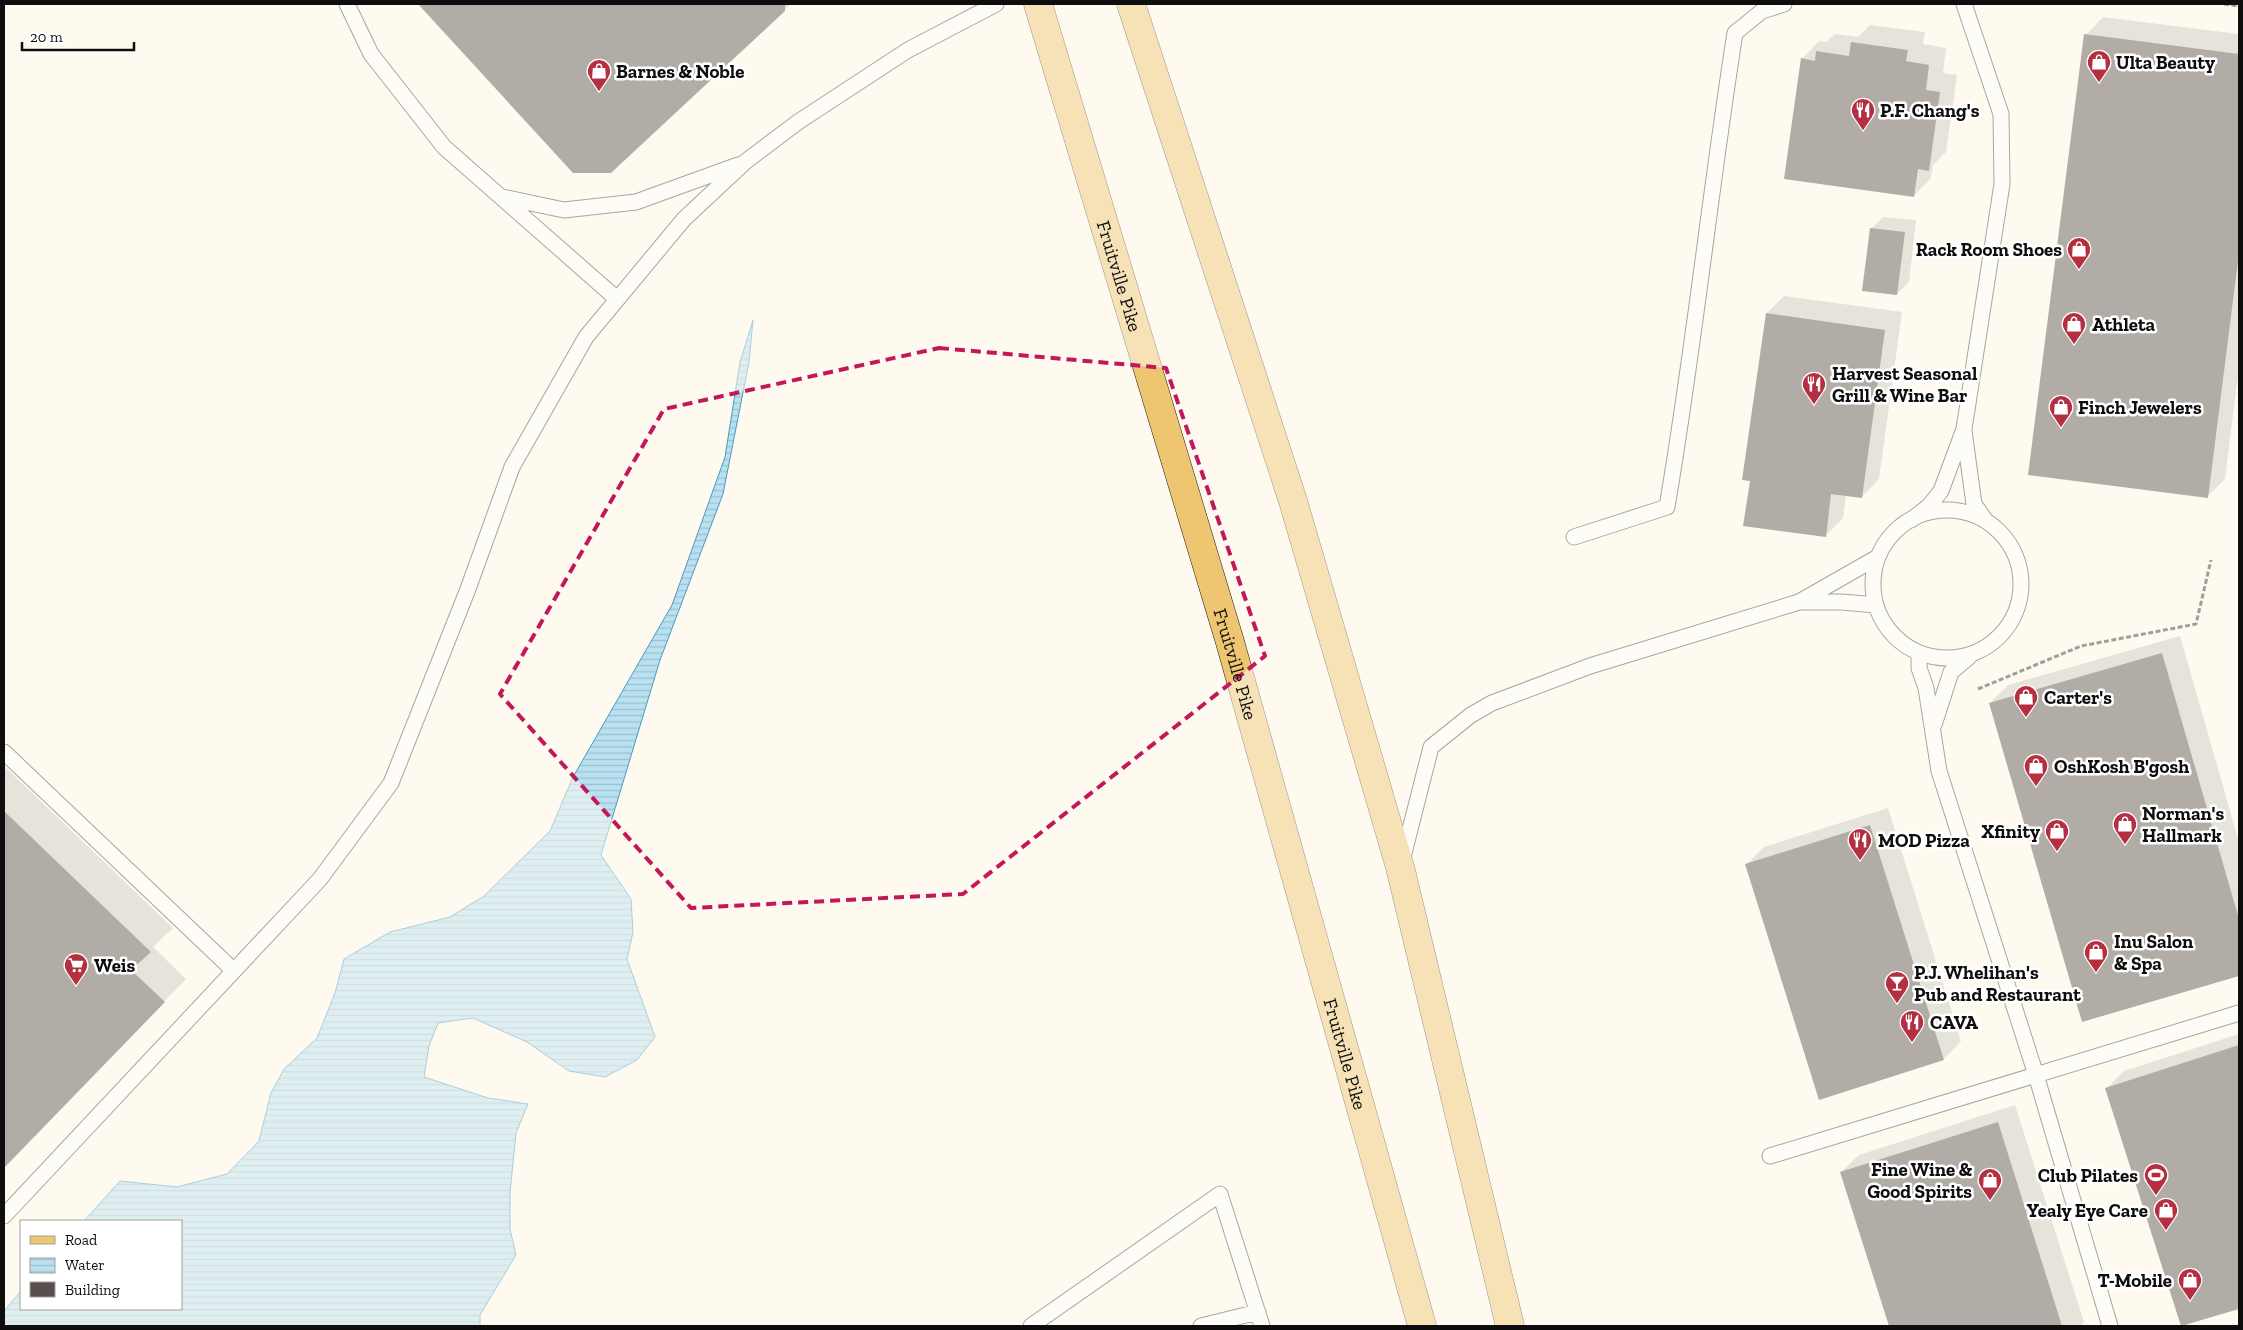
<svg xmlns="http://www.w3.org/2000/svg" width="2243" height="1330" viewBox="0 0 2243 1330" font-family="'Zilla Slab',serif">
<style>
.water{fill:url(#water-rules);stroke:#459bc3}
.shadow{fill:#0003}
.building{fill:#564f4b}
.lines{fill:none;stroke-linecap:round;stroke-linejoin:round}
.service-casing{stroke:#414141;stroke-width:17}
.primary-casing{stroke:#1f1f1f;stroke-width:29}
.path{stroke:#303030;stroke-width:3;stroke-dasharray:5 2.5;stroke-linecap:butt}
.service{stroke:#fff;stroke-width:15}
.primary{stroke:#eec570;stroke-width:28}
.marked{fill:none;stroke:#c2185b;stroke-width:4;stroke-dasharray:10 6;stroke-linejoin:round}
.labels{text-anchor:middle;stroke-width:5;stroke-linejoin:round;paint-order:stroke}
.poi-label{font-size:19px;font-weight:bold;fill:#0e0e0e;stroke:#fff;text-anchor:start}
.street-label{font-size:19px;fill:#0e0e0e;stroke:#fff}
</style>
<defs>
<pattern id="water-rules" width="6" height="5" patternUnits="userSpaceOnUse" patternTransform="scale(1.25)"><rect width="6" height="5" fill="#b9e1f1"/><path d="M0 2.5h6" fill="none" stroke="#9ec0cd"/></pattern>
</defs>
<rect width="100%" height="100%" fill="#fefaf0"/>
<path class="water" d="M753,320l-4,42 -26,132 -63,166 -59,195 30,44 2,33 -6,27 28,78 -18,23 -32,17 -36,-6 -42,-29 -54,-24 -35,5 -9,23 -5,31 64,21 40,6 -12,29 -6,60v36l6,26 -36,60v11h-476v-15l17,-20v18h160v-88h-97l36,-40 57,6 50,-13 32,-33 12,-48 13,-24 33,-31 18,-45 9,-34 46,-27 60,-15 34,-21 66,-65 23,-54 99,-172 53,-148 15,-95z"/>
<path class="shadow" d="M420,4h371l-217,168z
M2103,17l136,17v333l-14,112 -18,18 -121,-462z
M1870,25l55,7 -2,12 23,4 -3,25 14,2 -11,77 -13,13 -2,13 -17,18 -112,-137 17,-18 7,1 9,-8 23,3z
M1883,217l33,3 -7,62 -12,12 -26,-65z
M1784,296l118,16 -23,167 -17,18 -16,-2 -3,23 -18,18 -74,-56 16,-167z
M2180,636l59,206v133l-157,45 -92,-317 18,-18z
M4,766l169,162 -20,19 33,32 -182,188z
M1888,808l73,233 -17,18 -124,39 -74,-233 18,-18z
M2239,1034v273l-56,19 -77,-237 18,-18z
M2015,1105l69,217 -4,4h-190l-49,-154 18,-17z"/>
<path class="building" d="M418,4h367v7l-174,162h-38z
M2084,34l155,20v199l-31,245 -180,-23z
M1851,42l57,8 -2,11 23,4 -3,25 14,2 -11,79 -11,-2 -4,28 -130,-18 17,-121 14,3 1,-10 33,5z
M1870,228l35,4 -8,63 -35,-4z
M1766,313l119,17 -23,168 -31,-4 -5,43 -83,-11 7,-45 -8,-1z
M2162,653l77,266v57l-157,46 -93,-319z
M4,811l147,141 -20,18 34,32 -161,166z
M1870,825l74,235 -125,40 -74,-236z
M2239,1045v264l-58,17 -76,-238z
M1998,1122l64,204h-173l-49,-154z"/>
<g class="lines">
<g class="service-casing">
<path id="service" d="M347,4l24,50 73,93 173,152
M502,197l62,13 72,-8 102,-37
M1964,431l10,73 12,17
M1873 584a74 74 0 1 1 148 0a74 74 0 1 1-148 0Z
M1911,520l18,-14 12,-15 23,-62 38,-245 -1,-70 -37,-110
M1574,537l93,-30c27,-158 43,-316 68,-474l27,-22 22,-7
M1800,602h42l34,3
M1919,653v15l7,20 13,83 97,304 74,251
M1934,725l17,-53 18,-15
M4,752l229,218
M1402,861l29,-114 40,-32 21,-12 98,-37 209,-64 79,-45
M1770,1156l469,-143
M4,1216l316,-337 71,-96 77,-194 44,-122 74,-130 98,-118 61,-57 53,-40 110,-72 88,-46
M1031,1326l189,-132 42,132
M1201,1326l57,-14"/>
</g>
<g class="primary-casing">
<g id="primary">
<path id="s1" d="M1038,4l192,638 192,684"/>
<path d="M1131,4l162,497 107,366 110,459"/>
</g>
</g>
<path class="path" d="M2224,4l15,2
M1978,689l103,-43 115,-22 15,-64"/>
<use href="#service" class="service"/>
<use href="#primary" class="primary"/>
</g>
<path d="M0 0H2243V1330H0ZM939,348l227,20 99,288 -302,238 -272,14 -191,-214 164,-285z" fill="#fefaf0" fill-opacity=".55" fill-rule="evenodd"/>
<path class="marked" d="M939,348l227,20 99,288 -302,238 -272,14 -191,-214 164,-285z"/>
<defs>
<g id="shop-pin" transform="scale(1.25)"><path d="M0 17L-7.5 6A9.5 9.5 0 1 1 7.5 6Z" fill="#b43041" stroke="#fff"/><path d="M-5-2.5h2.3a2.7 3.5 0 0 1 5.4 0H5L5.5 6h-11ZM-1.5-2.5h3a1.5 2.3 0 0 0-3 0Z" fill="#fff"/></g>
<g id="restaurant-pin" transform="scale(1.25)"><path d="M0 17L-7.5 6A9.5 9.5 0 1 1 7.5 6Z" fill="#b43041" stroke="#fff"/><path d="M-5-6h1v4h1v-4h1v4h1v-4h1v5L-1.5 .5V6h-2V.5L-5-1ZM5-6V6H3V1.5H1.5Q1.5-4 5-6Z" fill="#fff"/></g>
<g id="supermarket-pin" transform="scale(1.25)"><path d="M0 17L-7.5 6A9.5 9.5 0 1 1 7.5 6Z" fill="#b43041" stroke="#fff"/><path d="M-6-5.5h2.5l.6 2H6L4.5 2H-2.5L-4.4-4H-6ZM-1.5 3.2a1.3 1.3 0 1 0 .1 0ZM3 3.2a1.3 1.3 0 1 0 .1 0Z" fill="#fff"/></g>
<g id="bar-pin" transform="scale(1.25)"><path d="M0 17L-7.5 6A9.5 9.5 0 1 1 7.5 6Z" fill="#b43041" stroke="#fff"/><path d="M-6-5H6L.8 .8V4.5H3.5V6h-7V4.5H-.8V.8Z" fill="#fff"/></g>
<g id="stadium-pin" transform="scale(1.25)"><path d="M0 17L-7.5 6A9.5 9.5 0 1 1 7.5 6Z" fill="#b43041" stroke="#fff"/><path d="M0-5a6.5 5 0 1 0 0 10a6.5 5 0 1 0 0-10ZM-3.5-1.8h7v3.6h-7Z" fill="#fff"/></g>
</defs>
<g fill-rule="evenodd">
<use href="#shop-pin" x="2099" y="62"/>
<use href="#shop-pin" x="599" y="71"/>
<use href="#restaurant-pin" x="1863" y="110"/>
<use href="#shop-pin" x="2079" y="249"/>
<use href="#shop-pin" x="2074" y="324"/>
<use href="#restaurant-pin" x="1814" y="384"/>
<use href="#shop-pin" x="2061" y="407"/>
<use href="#shop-pin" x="2026" y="697"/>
<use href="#shop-pin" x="2036" y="766"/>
<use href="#shop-pin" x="2125" y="824"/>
<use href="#shop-pin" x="2057" y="831"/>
<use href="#restaurant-pin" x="1860" y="840"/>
<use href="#shop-pin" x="2096" y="952"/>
<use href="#supermarket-pin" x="76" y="965"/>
<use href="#bar-pin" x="1897" y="983"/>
<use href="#restaurant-pin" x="1912" y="1022"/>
<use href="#stadium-pin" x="2156" y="1175"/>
<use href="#shop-pin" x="1990" y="1180"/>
<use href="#shop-pin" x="2166" y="1210"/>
<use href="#shop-pin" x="2190" y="1280"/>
</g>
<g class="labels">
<g class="poi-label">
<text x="2116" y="69">Ulta Beauty</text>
<text x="616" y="78">Barnes &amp; Noble</text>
<text x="1880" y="117">P.F. Chang's</text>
<text x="2062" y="256" text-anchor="end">Rack Room Shoes</text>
<text x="2092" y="331">Athleta</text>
<text x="1832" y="380">Harvest Seasonal<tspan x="1832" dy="22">Grill &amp; Wine Bar</tspan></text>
<text x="2078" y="414">Finch Jewelers</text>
<text x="2044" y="704">Carter's</text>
<text x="2054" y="773">OshKosh B'gosh</text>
<text x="2142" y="820">Norman's<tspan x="2142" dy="22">Hallmark</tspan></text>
<text x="2040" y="838" text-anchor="end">Xfinity</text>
<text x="1878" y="847">MOD Pizza</text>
<text x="2114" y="948">Inu Salon<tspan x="2114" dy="22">&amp; Spa</tspan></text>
<text x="94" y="972">Weis</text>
<text x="1914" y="979">P.J. Whelihan's<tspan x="1914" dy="22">Pub and Restaurant</tspan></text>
<text x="1930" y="1029">CAVA</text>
<text x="1972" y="1176" text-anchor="end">Fine Wine &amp;<tspan x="1972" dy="22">Good Spirits</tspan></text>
<text x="2138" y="1182" text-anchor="end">Club Pilates</text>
<text x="2148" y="1217" text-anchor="end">Yealy Eye Care</text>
<text x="2172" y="1287" text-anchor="end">T-Mobile</text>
</g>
<g class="street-label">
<text dy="7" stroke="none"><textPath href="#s1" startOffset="284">Fruitville Pike</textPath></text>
<text dy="7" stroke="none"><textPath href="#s1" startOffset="689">Fruitville Pike</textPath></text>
<text dy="7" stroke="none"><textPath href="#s1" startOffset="1094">Fruitville Pike</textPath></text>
</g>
</g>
<rect width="2243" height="1330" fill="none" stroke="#0e0e0e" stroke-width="10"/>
<rect x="20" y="1220" width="162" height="90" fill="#ffffff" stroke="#9f9f9f"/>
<rect x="30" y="1236" width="25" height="8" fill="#eec570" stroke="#9f9f9f"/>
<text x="65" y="1245" font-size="15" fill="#0e0e0e">Road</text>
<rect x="30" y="1258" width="25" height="15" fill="url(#water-rules)" stroke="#9f9f9f"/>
<text x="65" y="1270" font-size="15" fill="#0e0e0e">Water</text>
<rect x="30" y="1282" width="25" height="15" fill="#564f4b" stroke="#9f9f9f"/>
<text x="65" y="1295" font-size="15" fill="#0e0e0e">Building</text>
<path d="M22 42v8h112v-8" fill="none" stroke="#0e0e0e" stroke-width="2.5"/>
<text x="30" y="42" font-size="15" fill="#0e0e0e" stroke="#ffffff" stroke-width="4" paint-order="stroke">20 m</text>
</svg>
